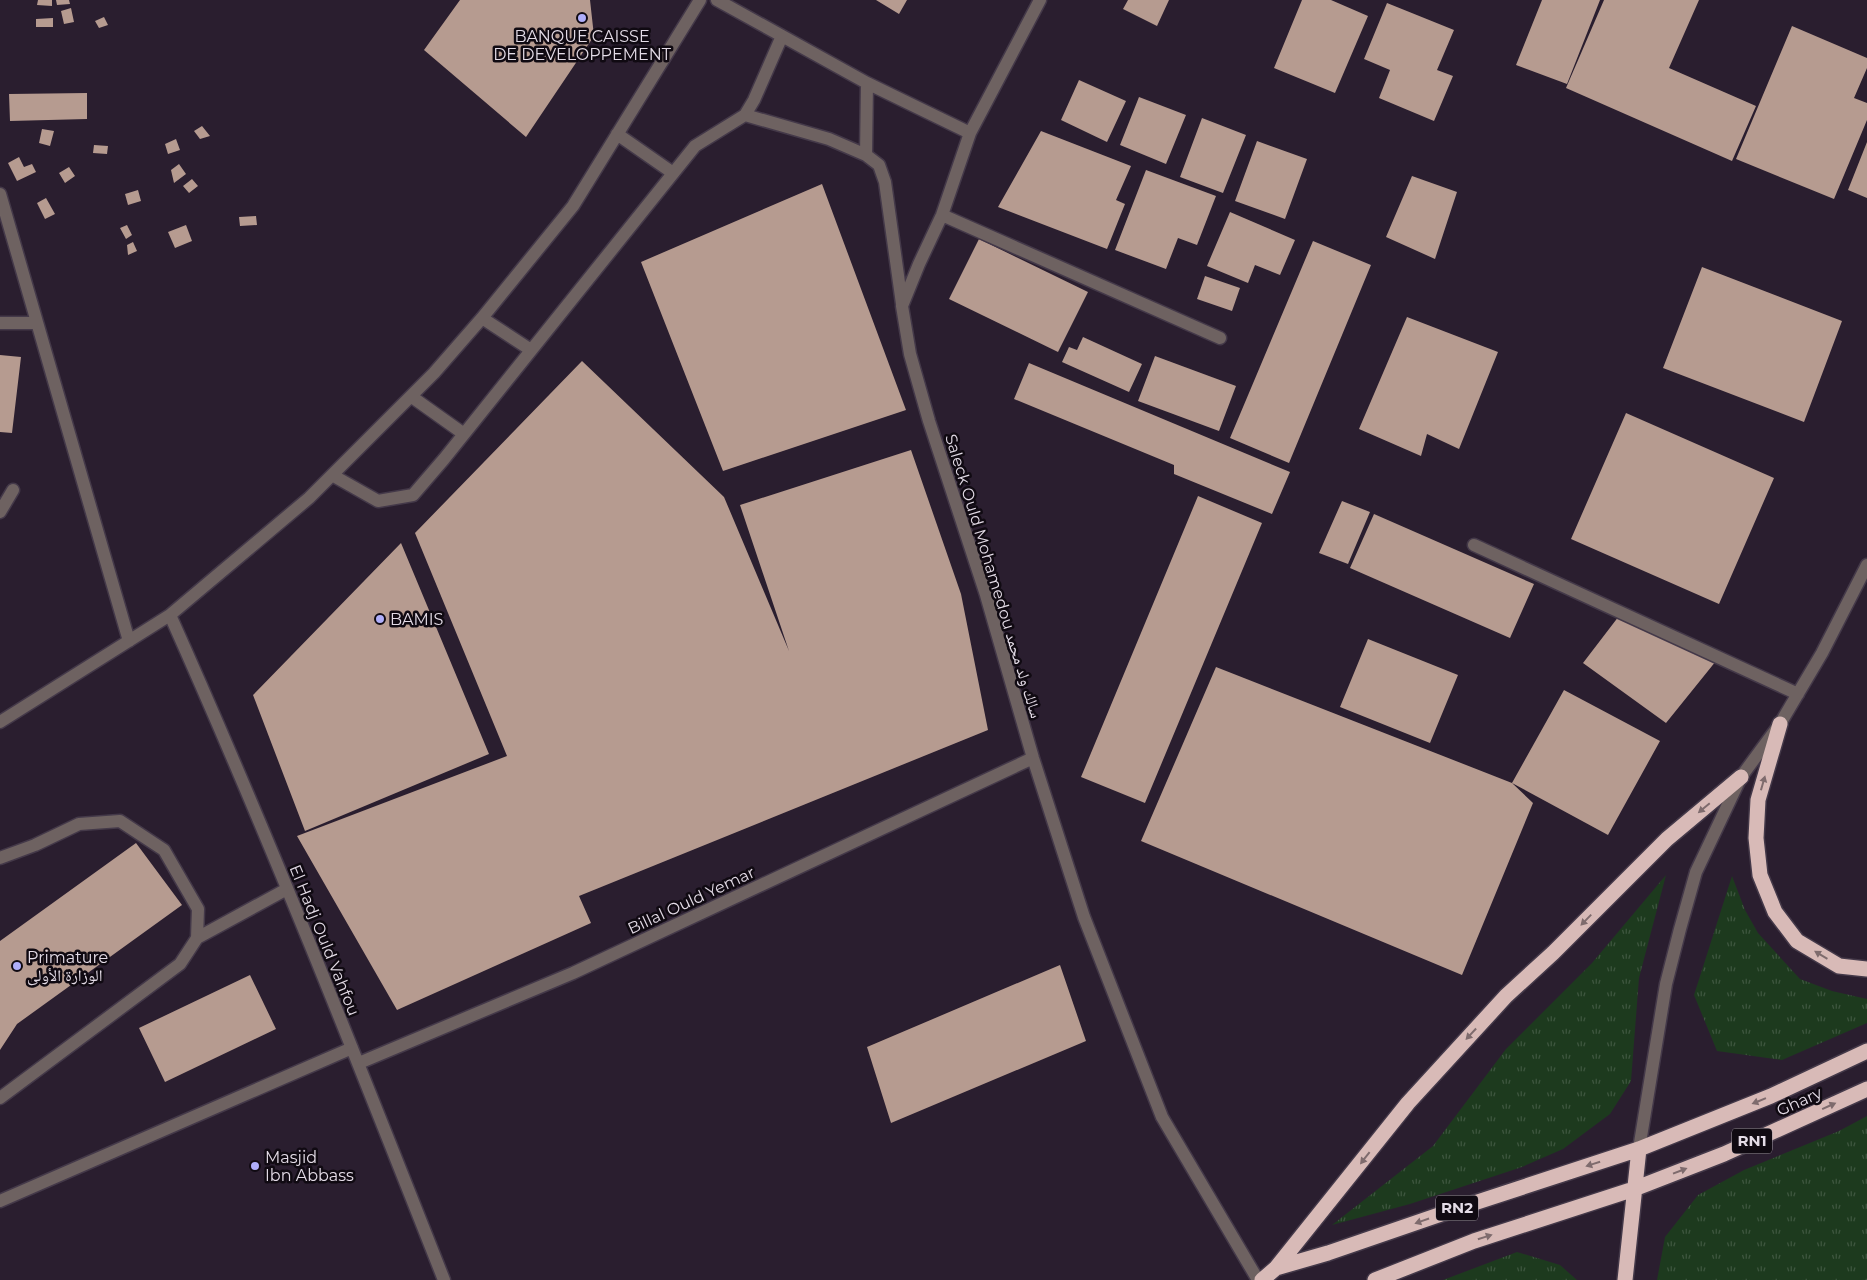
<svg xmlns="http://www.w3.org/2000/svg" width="1867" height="1280" viewBox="0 0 1867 1280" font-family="Montserrat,'Noto Naskh Arabic',sans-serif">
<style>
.grass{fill:url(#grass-tufts)}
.building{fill:#b69b90}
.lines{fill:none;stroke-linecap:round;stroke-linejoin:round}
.minor-casing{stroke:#443949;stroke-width:15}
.highway-casing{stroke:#443949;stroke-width:18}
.minor{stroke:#6e6261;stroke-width:12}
.highway{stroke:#d8bab7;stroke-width:15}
.oneway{fill:#7e6b6d}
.poi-dot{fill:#afaefa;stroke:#100a12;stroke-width:2}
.labels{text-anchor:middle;stroke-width:5;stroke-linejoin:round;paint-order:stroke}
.shield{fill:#100a12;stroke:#a49da7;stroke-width:1}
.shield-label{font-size:15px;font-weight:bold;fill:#e4dce7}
.poi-label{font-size:16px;fill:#e4dce7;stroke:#100a12;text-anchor:start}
.street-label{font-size:16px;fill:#e4dce7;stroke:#100a12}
</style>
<defs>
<pattern id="grass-tufts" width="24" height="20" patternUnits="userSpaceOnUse" patternTransform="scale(1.25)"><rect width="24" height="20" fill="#1d3a1e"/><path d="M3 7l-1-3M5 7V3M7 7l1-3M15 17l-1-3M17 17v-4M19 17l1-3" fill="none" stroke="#3e563f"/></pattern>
</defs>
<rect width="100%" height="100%" fill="#2a1e2f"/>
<path class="grass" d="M1666,875l-27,103 -8,103 -21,33 -47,35 -41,18 -112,37 -78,21 101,-79 73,-97 86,-86z
M1732,876l13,34 13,23 42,46 32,12 35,8v24l-85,37 -65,-9 -23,-56z
M1867,1116v164h-210l8,-43 33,-42 46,-25 95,-39z
M1517,1252l43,13 17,15h-134z"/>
<path class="building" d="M38,0h14v6l-15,-1z
M56,0h13l1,4 -13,1z
M460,0h130l4,36 -68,101 -102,-87z
M876,0h31l-8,14z
M1128,0h41l-12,26 -34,-17z
M1302,0h29l37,16 -33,77 -61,-25z
M1542,0h58l-33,84 -51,-19z
M1604,0h95l-30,68 87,38 -24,55 -166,-73z
M1387,3l67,27 -17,40 16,6 -19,45 -55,-23 11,-28 -26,-11z
M71,8l3,14 -10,2 -3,-13z
M104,17l4,8 -9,3 -4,-7z
M53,18v9h-17v-8z
M1792,26l75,32v10l-13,30 13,5v17l-33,79 -98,-40z
M1079,80l47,21 -19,41 -46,-22z
M87,93v26l-77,2 -1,-27z
M1139,97l47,18 -20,49 -46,-19z
M1202,118l44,17 -23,58 -43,-16z
M202,126l8,10 -10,3 -6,-8z
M42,129l12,2 -4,15 -11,-3z
M1041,131l90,35 -15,34 9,4 -18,45 -109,-42z
M176,139l4,11 -12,4 -3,-10z
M1257,141l50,18 -22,60 -50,-18z
M1867,142v56l-19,-8z
M94,145l14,1 -1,8 -14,-1z
M19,157l5,10 8,-3 4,8 -19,9 -9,-18z
M179,164l7,10 -12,9 -3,-13z
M69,167l6,9 -10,7 -6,-10z
M1146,170l70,26 -19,49 -19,-7 -12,31 -51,-19z
M1412,176l45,16 -22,67 -49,-22z
M192,179l6,7 -9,7 -6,-7z
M822,184l84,226 -183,61 -82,-209z
M138,190l3,11 -13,4 -3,-11z
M46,198l9,16 -10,5 -8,-16z
M1230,212l65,28 -15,35 -25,-10 -7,18 -41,-17z
M256,216l1,9 -17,1 -1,-9z
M127,225l5,10 -6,4 -6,-11z
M186,225l6,16 -17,7 -7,-16z
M979,239l109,53 -30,60 -109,-53z
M1313,241l58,24 -82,198 -59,-25z
M133,242l4,9 -9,4 -1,-10z
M1702,267l140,54 -38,101 -141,-54z
M1205,276l35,12 -8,23 -35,-12z
M1407,317l91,35 -39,97 -32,-15 -6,22 -62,-27z
M1083,337l59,27 -13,28 -67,-30 7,-15 8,3z
M0,355l21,2 -9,76 -12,-1z
M1155,356l81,30 -17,45 -81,-30z
M582,361l142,136 65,154 -49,-146 171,-55 50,144 27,136 -409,166 12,27 -194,87 -100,-174 210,-80 -92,-223z
M1029,363l261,109 -18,42 -98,-40v-9l-160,-66z
M1626,413l148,65 -55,126 -148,-65z
M1198,496l64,27 -117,280 -64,-26z
M1342,501l28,11 -22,52 -29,-11z
M1374,514l160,70 -24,54 -160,-70z
M401,543l88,211 -184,77 -52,-136z
M1619,616l97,45 -50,62 -83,-60z
M1368,639l90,36 -28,68 -90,-36z
M1216,667l296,116 52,-93 96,51 -52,94 -96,-52 21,20 -71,172 -321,-134z
M136,843l46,62 -165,119 -17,26v-109z
M1060,965l26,76 -195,82 -24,-76z
M250,975l26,54 -111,53 -26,-54z"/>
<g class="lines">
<g class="minor-casing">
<path id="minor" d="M717,0l150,83 103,50
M1040,0l-70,133 -28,82 -23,49 -17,42 8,48 19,67 57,174 47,163 51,159 78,200 96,163
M745,115l84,24 37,16 13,10 6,17 17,122
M617,134l56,39
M866,155l1,-72
M0,194l129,447
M942,215l278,123
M482,318l49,32
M0,323h37
M412,397l52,37
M332,475l46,26 35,-6 31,-36 251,-313 50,-31 9,-15 28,-64
M0,512l13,-22
M1474,545l324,149
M170,615c98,219 186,442 274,665
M0,722l170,-107 139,-117 125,-125 48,-55 91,-112 127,-206
M0,858l35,-13 44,-21 41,-3 44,29 34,59 -1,29
M359,1063l214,-90 460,-215
M0,1098l180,-134 17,-26 90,-49
M1639,1149l27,-165 14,-55 16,-57 45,-95 39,-53 42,-71 45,-88
M0,1201l352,-153"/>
</g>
<g class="highway-casing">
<path id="highway" d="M1780,724l-22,76 -2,38 4,37 15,37 22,29 42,25 28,3
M1276,1268l52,-15 128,-44 183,-60 132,-53 96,-45
M1262,1280l14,-12 132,-165 98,-107 47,-43 114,-114 74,-62
M1375,1280l99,-39 160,-52 90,-35 143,-65
M1625,1280l14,-131"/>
</g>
<use href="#minor" class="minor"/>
<use href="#highway" class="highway"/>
</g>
<defs><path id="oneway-solid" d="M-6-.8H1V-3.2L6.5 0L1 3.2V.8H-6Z" transform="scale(1.25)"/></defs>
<g class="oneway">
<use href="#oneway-solid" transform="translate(1763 783) rotate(-74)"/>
<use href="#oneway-solid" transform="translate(1704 808) rotate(140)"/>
<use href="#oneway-solid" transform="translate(1586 920) rotate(134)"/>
<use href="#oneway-solid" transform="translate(1821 955) rotate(-149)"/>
<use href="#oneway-solid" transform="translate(1471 1034) rotate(133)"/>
<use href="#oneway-solid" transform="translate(1759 1101) rotate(158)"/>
<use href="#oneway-solid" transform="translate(1829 1106) rotate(-24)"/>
<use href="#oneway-solid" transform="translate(1365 1158) rotate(128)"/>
<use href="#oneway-solid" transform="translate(1593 1164) rotate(162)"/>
<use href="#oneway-solid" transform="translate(1680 1171) rotate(-21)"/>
<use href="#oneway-solid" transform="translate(1422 1221) rotate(161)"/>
<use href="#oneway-solid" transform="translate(1485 1237) rotate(-18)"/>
</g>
<g class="poi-dot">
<circle cx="582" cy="18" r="5"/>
<circle cx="380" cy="619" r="5"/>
<circle cx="17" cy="966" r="5"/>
<circle cx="255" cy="1166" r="5"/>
</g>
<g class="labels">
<g class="shield">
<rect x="1732" y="1128.5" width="40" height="25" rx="4"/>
<rect x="1436" y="1195.5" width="42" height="25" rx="4"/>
</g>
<g class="shield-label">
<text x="1752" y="1146">RN1</text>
<text x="1457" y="1213">RN2</text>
</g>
<g class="poi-label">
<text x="582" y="42" text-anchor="middle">BANQUE CAISSE<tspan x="582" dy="18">DE DEVELOPPEMENT</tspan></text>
<text x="390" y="625">BAMIS</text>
<text x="27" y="963">Primature<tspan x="27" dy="18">الوزارة الأولى</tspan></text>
<text x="265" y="1163">Masjid<tspan x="265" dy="18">Ibn Abbass</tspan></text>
</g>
<g class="street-label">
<text transform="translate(994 576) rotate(73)" y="6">Saleck Ould Mohamedou سالك ولد محمد</text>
<text transform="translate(691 900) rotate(-25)" y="6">Billal Ould Yemar</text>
<text transform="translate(325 940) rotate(68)" y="6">El Hadj Ould Vahfou</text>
<text transform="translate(1799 1101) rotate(-24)" y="6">Ghary</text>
</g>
</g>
</svg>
